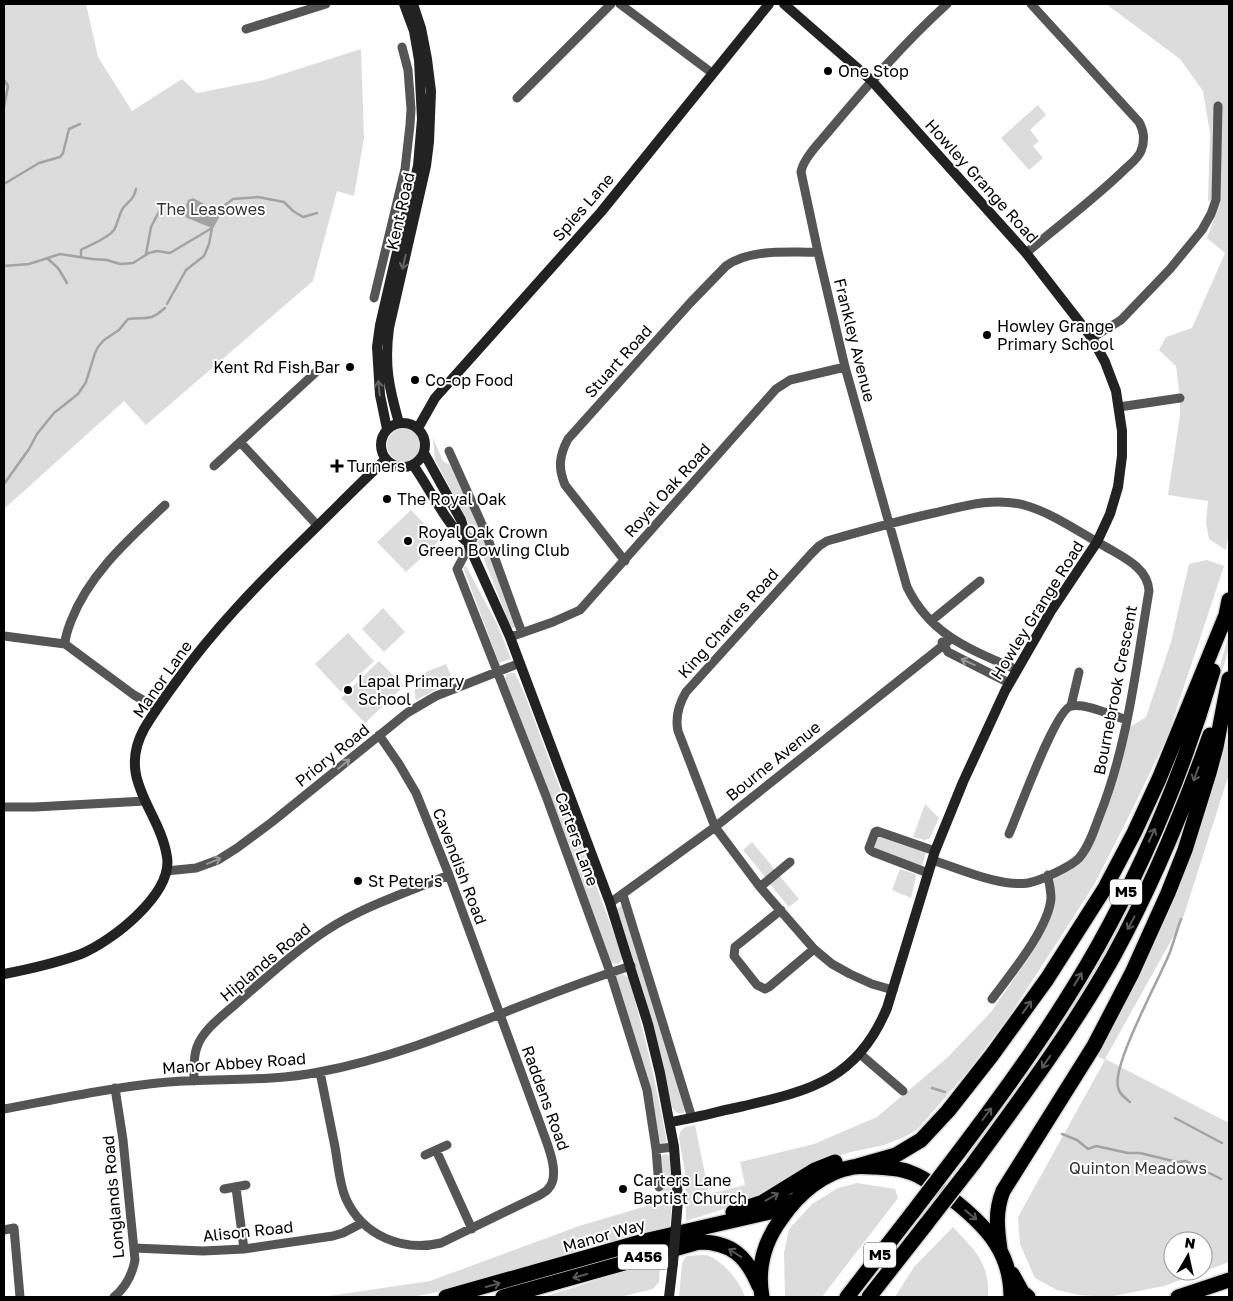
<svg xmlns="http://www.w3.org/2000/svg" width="1233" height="1301" viewBox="0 0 1233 1301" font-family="'Golos Text',sans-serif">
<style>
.green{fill:#dcdcdc;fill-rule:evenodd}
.water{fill:#a3a3a3}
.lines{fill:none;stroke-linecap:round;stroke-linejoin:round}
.stream{stroke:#a3a3a3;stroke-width:2.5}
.highway-casing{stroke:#dbdbdb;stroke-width:18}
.street{stroke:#555;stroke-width:9}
.secondary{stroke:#222;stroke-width:10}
.highway{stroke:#000;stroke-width:15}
.highway-bridge-casing{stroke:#dbdbdb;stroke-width:18;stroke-linecap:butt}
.secondary-bridge{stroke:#222;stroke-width:10}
.highway-bridge{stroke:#000;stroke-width:15}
.oneway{stroke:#646464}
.oneway2{stroke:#999}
.oneway3{stroke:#595959}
.poi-dot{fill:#000;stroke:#fff;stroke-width:2}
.labels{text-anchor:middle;stroke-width:4;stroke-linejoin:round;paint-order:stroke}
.shield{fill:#fff;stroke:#4c4c4c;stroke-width:1}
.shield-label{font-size:15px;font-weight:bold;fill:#000}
.poi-label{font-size:16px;fill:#000;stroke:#fff;text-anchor:start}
.street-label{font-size:16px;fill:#000;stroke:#fff}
.park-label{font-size:16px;fill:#333;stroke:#fff}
</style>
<rect width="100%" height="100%" fill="#fff"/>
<path class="green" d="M4,4h82l12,53 34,54 50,-32 15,14 67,-13 97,-31 3,89 -10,58 -17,-5 -24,90 -167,144 -22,-24 -120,108z
M1106,4h123v527l-3,19 -17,-11 -3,-16 2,-22 -40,-6 12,-80v-17l-4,-32 -17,-16 7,-13 26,-9 33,-75 -18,-15 14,-37h-13l2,-67 -7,-43 -23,-32z
M1038,105l8,10 -16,15 9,11 -6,5 10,12 -14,12 -28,-32z
M387 445a17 17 0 1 1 34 0a17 17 0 1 1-34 0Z
M433,438l10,23 7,4 31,65 -8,2 -38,-72z
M411,510l29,30 -34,32 -29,-30z
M483,539l35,88 -7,1 -34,-87z
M1207,560l17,6 -56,169 -35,73 -39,77 -25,39 -59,91 -41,55 -52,60 -13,7 -20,8 -33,7 -30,9 -69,39 -66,21 -1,-49 -6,-34 1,-6 5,-5 10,-2 14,69 36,-9 -5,-23 74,-18 63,-27 70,-59 44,-46 38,-55 13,-26 12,-43v-12l28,-16 48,-133 16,-10 25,-75 18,-78z
M466,566l31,58 14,35 -12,4 -36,-96z
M383,608l22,24 -21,20 -22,-23z
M348,633l26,28 -33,31 -26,-28z
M1229,633v15c-24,82 -52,162 -89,239 -46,97 -107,187 -172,272l-4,-3 93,-130 156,-335z
M379,661l25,25 -39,37 -24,-25z
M446,664l7,17 -37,19c-6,-25 10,-28 30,-36z
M511,673h4l10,22 98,263 -4,6 -8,-1 -96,-256 -10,-29 2,-4z
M1229,733v41l-47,147 -77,138 124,64v139l-65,24 -55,11 -30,-2 -22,-5 -22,-12 -15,-34 -2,-27 87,-157 -9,-4c26,-47 51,-94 72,-143 25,-58 45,-119 61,-180zM1173,1241h30v30h-30z
M925,804l14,14 -9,20 -5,2 -12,-3z
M880,835l46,17 -4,14 -47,-17 -2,-3 4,-10z
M752,842l24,29 -10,7 -23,-28z
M900,869l15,5 1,3 -5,21 -19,-8z
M779,875l20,24 -10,8 -20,-24z
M622,905l63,205 -2,3c-6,2 -8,-2 -12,-7l-27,-113 -27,-84z
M623,974l6,4c15,54 28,109 38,165l-2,3 -5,-1 -2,-3 -9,-58 -33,-106v-3z
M667,1154l3,3 2,43 -2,27 -128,34 -108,32 -23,4h-89l108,-16 149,-55 84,-25 -3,-45z
M857,1183l38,6 3,9 -76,99h-37l-1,-44 5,-24 23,-25 26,-16z
M916,1218l3,3 -59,76h-6z
M953,1227c21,23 37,35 35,70h-93l19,-30z
M686,1256c6,0 17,-2 23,0 16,7 31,26 36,41h-66l3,-34z
M655,1262l5,5 -1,15 -6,7 -33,8h-77z"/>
<path class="water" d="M193,198l27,14 -8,16 -25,-10 -4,-4 5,-14z"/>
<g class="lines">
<path class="stream" d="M4,107l4,-21 -3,-5
M4,184l35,-21 21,-6 3,-4 6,-24 11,-5
M146,254l5,-27 12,-23
M81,257v-7c11,-6 26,-11 33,-20 4,-7 5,-16 9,-22 6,-7 11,-9 13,-19
M47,258l11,10 9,15
M4,266l25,-2 31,-10 32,5 15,1 13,4 13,-1 16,-10 8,-2 13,2 42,-25 12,-22 9,-7 25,-2 26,5 9,9 10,6 14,-4
M167,304l19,-34 18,-14 5,-12 3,-16
M4,484l25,-35 8,-15 17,-21 24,-19 8,-12 9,-29 3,-6 6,-7 15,-10 9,-11c18,-3 20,4 37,-11
M932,1088l13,4
M1130,1102c-5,-4 -11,-8 -12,-15 -6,-23 42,-109 52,-135 4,-11 7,-22 11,-33
M1175,1118l47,25
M1062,1134l15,6 11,9 8,-3 32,7h12l37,9 9,-1 35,18"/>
<g class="highway-casing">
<path id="highway" d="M1224,625l5,-25
M958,1153c50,-66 99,-134 140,-207 48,-86 87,-180 115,-275
M973,1164c49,-67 99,-134 140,-207 39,-71 70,-146 97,-222
M854,1167l42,-12 25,-15 27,-29 44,-56 55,-76 58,-91 29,-55 25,-54 67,-164
M733,1212l30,-10 52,-32 20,-8
M1000,1249c-3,-20 -5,-38 3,-58l91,-145 38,-73 36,-80 17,-43 24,-77 7,-26 13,-68
M1012,1274l10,18 6,5
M446,1297l198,-56 126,-29 13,-5 8,-5
M503,1297l196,-55c33,0 48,15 60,44
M762,1297c-5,-28 2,-55 19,-78 17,-25 42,-47 72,-52 7,-1 15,0 23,0 11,1 23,1 33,5 18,6 33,20 48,31 32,26 54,51 54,94
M847,1297l66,-85
M869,1297l58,-74
M1178,1297l51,-17"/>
</g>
<path class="street" d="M620,4l92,69
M947,4c-43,39 -81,83 -118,127 -9,11 -26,28 -28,41l17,80 27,115 62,220c24,49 63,62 110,83
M246,29l80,-25
M517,98l94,-94
M1026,253c32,-27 67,-53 97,-82 6,-6 15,-12 18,-20 4,-10 3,-20 -2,-29l-108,-118
M374,298l31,-129 5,-44 1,-16 -3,-39 -6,-23
M1092,338l29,-18 49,-51 32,-39 9,-16 5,-14 2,-94
M1119,407l61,-9
M240,442l77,83
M449,451l36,80 37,102
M214,466l101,-93
M485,531l-11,6 -17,32 89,227 64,176 37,118 9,59
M625,561l-60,-76c-7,-17 -6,-29 3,-46l123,-137 35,-36c25,-18 62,-13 92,-14
M931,621l49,-40
M4,636l61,8 69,51 23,13
M510,637l43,-15 27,-12 196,-221 14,-9 55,-13
M942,642l6,10 61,31
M65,644c0,-8 3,-15 6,-23 18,-47 58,-82 94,-116
M1071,706l8,-34
M4,807h31l110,-6
M1009,834c9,-20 46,-124 62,-128 15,-3 42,10 56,14
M166,871l30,-3 22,-8 19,-12 35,-26 135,-109 29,-17 84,-33
M928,873l-55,-21 -3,-2 -1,-2 6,-16 2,-1 58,20
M760,887l30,-25
M623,895l69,223
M610,903l105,-76 236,-188
M781,910l-46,37 -1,9 23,29 8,4 4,-2 45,-38
M893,990l-21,-6 -22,-10 -18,-10 -18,-15 -54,-62 -45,-60 -37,-96c-3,-14 1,-27 8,-39l125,-138 8,-8 8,-5c35,-10 71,-20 107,-28 30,-7 59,-16 90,-8 29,8 56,28 82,42 17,10 42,21 43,44 -13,76 -21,154 -50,226 -5,13 -10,30 -20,41 -7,8 -39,23 -51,25 -29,4 -67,-14 -96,-23
M992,999c18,-24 57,-71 59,-101 0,-7 -2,-15 -3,-23
M860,1054l43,37
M320,1072c5,25 10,50 15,75 3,16 4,36 11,52 17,37 57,53 95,44l97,-47c3,-2 8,-4 10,-7 13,-13 0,-43 -5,-57l-94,-257 -33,-82 -17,-29 -20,-29
M194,1081c0,-12 -1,-24 3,-34 6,-18 28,-33 41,-45 29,-25 57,-51 89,-72 37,-24 81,-38 122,-55
M4,1109c54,-10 109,-22 164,-27 50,-4 102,0 151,-10 108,-20 207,-74 312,-106
M436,1150l36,79
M425,1155l22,-10
M659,1187l-3,-38 18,-2
M236,1188l8,61
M224,1189l22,-4
M4,1230l10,-2 6,69
M134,1248l69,3 41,-2 89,-13 10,-3 19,-10
M114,1297c12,-10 18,-21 21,-37l-12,-120 -8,-52"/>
<path class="secondary" d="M381 445a22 22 0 1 1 44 0a22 22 0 1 1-44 0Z
M399,423c-10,-35 -15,-58 -10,-95l37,-162 3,-24 2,-51 -4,-32 -6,-31 -8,-24
M418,428l17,-30 166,-186 168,-208
M387,429l-7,-34 -3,-48 3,-22 12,-52 26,-107 4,-47 -3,-59 -5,-29 -10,-27
M424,453l37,67 8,26 41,91 100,266 38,121 12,49 14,74 4,52
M413,465c16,22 34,60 53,76
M4,974c26,-5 52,-11 77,-20 30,-12 92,-60 86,-97 -7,-47 -51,-77 -23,-128 10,-17 21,-32 32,-47 37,-52 81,-97 126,-141 28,-27 55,-55 84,-82
M670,1122c25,-4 49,-11 74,-16 69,-16 114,-28 143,-98l48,-157 28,-69 42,-91 46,-80 46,-69 13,-28 8,-27 4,-31v-25l-6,-40 -11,-29 -13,-24 -66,-85 -155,-173 -87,-76
M669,1297l4,-34"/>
<use href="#highway" class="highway"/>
<g class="highway-bridge-casing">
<path id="highway-bridge" d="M913,1212l45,-59
M927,1223l46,-59"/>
</g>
<path class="secondary-bridge" d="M673,1263l5,-64"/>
<use href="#highway-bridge" class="highway-bridge"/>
</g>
<defs><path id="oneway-shaft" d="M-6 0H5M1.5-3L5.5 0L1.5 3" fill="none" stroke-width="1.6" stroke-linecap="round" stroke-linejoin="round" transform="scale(1.25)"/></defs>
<g class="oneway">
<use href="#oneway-shaft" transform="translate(404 262) rotate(103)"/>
<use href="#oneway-shaft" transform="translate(379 388) rotate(-96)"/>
</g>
<g class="oneway2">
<use href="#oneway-shaft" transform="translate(968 662) rotate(-156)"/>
<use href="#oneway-shaft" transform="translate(344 764) rotate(-40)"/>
<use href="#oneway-shaft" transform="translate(214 861) rotate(-23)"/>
</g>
<g class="oneway3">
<use href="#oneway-shaft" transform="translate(1196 774) rotate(110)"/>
<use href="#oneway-shaft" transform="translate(1152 835) rotate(-65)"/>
<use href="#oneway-shaft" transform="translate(1131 923) rotate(118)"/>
<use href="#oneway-shaft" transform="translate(1078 979) rotate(-59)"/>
<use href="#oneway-shaft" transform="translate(1027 1007) rotate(-54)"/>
<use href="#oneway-shaft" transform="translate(1046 1062) rotate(124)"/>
<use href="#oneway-shaft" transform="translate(987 1114) rotate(-53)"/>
<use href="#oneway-shaft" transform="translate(772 1197) rotate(-30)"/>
<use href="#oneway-shaft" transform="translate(971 1215) rotate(39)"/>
<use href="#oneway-shaft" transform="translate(735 1253) rotate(-148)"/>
<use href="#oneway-shaft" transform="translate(580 1276) rotate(164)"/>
<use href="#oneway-shaft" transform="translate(493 1285) rotate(-15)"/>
</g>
<g class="poi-dot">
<circle cx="828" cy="71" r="5"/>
<circle cx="987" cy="335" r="5"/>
<circle cx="350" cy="367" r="5"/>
<circle cx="415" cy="380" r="5"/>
<path d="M334.5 458.5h5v5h5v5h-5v5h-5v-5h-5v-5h5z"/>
<circle cx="387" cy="499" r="5"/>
<circle cx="408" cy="541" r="5"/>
<circle cx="348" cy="690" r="5"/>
<circle cx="358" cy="881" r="5"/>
<circle cx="623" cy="1189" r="5"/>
</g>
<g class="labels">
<g class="shield">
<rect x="1110" y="879.5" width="32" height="25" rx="4"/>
<rect x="864" y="1242.5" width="32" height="25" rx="4"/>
<rect x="618" y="1244.5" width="50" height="25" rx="4"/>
</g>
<g class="shield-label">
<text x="1126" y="897">M5</text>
<text x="880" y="1260">M5</text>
<text x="643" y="1262">A456</text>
</g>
<g class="poi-label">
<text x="838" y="77">One Stop</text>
<text x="997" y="332">Howley Grange<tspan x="997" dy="18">Primary School</tspan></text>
<text x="340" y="373" text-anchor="end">Kent Rd Fish Bar</text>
<text x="425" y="386">Co-op Food</text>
<text x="347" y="472">Turners</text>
<text x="397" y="505">The Royal Oak</text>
<text x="418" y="538">Royal Oak Crown<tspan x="418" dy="18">Green Bowling Club</tspan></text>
<text x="358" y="687">Lapal Primary<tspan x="358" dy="18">School</tspan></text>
<text x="368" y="887">St Peter's</text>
<text x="633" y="1186">Carters Lane<tspan x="633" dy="18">Baptist Church</tspan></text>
</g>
<g class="street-label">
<text transform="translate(982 181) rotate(48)" y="6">Howley Grange Road</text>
<text transform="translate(583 207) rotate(-49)" y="6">Spies Lane</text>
<text transform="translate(400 211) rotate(-77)" y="6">Kent Road</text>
<text transform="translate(855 340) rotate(76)" y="6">Frankley Avenue</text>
<text transform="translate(618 361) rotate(-48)" y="6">Stuart Road</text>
<text transform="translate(667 490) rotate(-48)" y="6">Royal Oak Road</text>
<text transform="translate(1037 610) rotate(-58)" y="6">Howley Grange Road</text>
<text transform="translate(728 623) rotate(-48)" y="6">King Charles Road</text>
<text transform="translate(162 679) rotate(-55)" y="6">Manor Lane</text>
<text transform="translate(1115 690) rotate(-79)" y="6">Bournebrook Crescent</text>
<text transform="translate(332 755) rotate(-39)" y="6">Priory Road</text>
<text transform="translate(773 761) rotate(-39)" y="6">Bourne Avenue</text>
<text transform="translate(577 839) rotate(70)" y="6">Carters Lane</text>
<text transform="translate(460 866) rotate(69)" y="6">Cavendish Road</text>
<text transform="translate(265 962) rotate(-40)" y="6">Hiplands Road</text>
<text transform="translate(234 1063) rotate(-4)" y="6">Manor Abbey Road</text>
<text transform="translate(546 1098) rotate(70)" y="6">Raddens Road</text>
<text transform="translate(113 1197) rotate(-95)" y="6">Longlands Road</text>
<text transform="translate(248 1231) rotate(-6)" y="6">Alison Road</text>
<text transform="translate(604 1235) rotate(-16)" y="6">Manor Way</text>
</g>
<g class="park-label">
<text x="211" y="215">The Leasowes</text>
<text x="1138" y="1174">Quinton Meadows</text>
</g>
</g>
<rect width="1233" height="1301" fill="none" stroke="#000000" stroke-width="10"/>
<g transform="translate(1188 1256) rotate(9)"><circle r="24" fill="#ffffff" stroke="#999999"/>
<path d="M0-4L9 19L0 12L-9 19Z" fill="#000000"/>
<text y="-8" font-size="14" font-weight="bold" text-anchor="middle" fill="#000000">N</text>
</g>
</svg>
